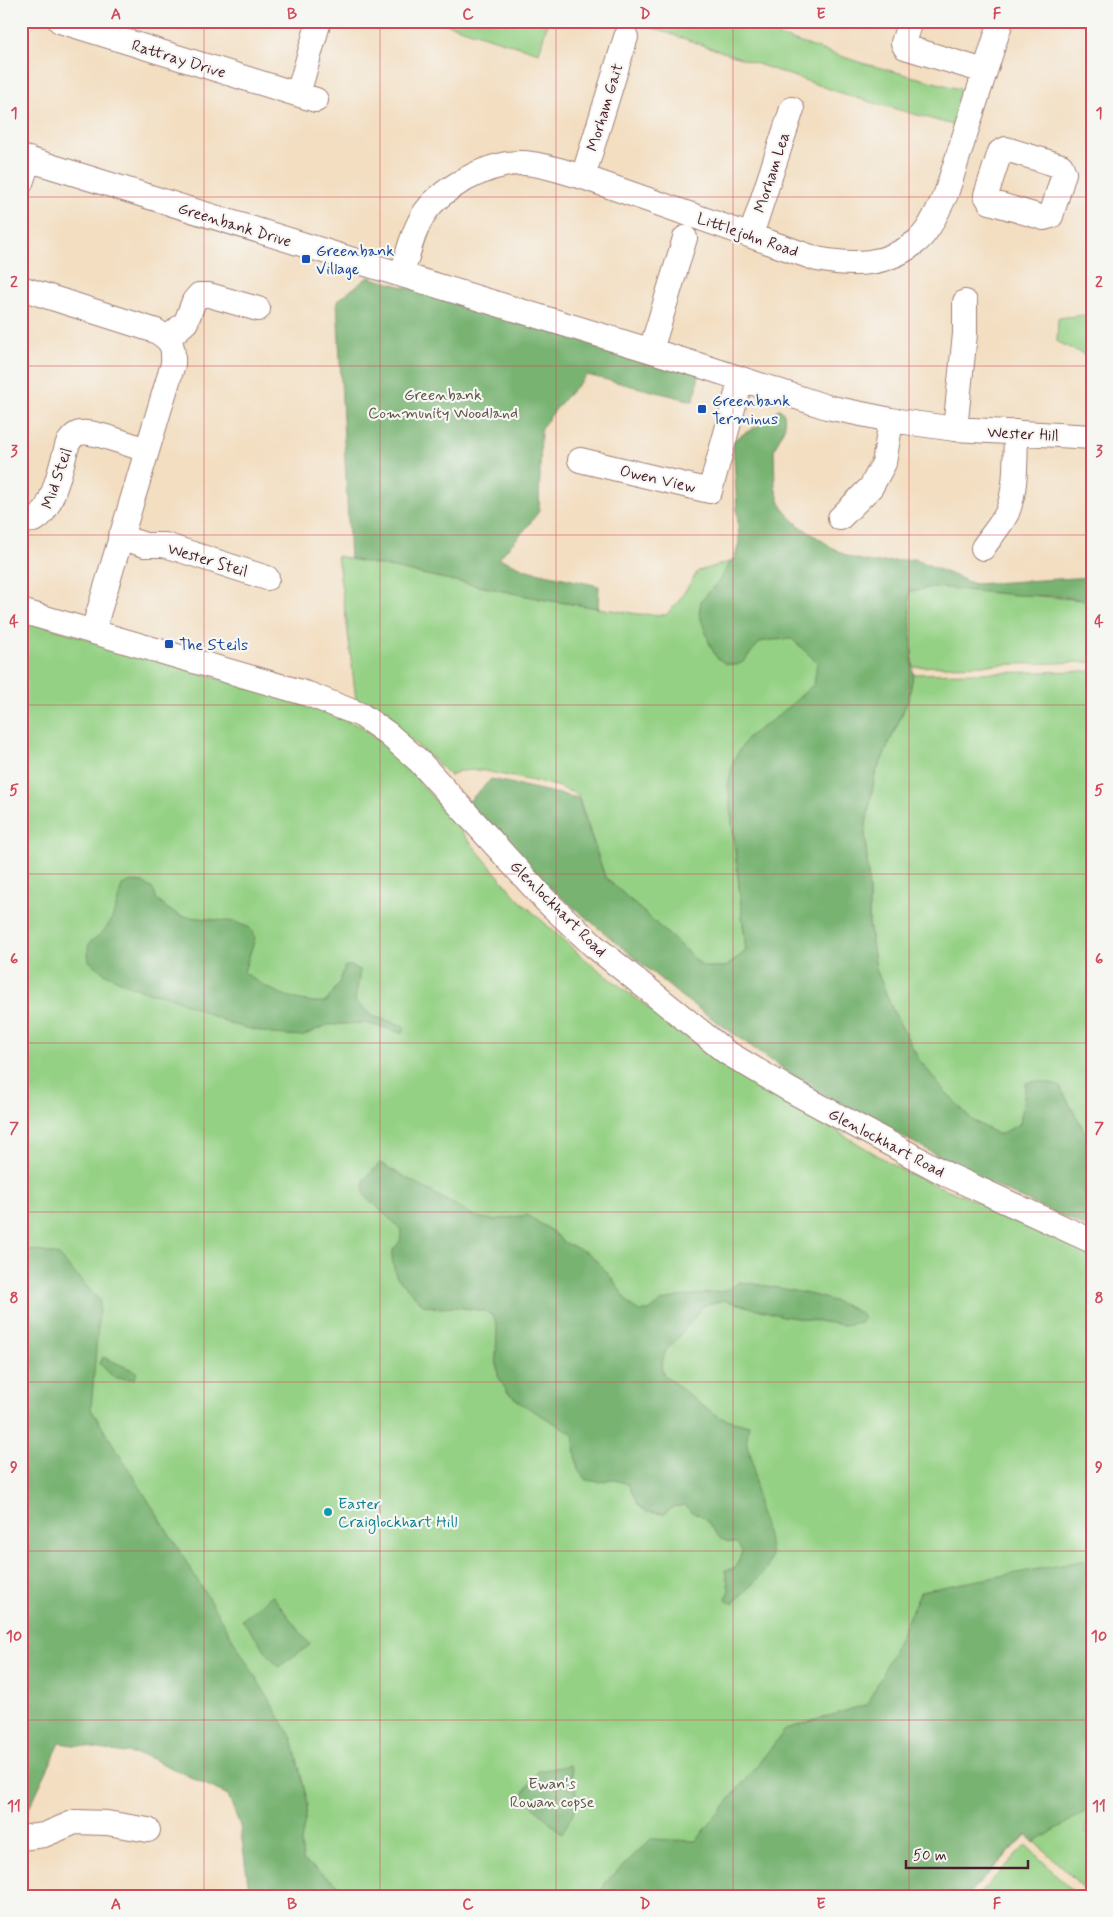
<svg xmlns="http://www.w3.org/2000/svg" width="1113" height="1917" viewBox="0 0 1113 1917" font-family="Mynerve,sans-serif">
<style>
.green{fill:#95d185;stroke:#707858}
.forest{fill:#78b372;stroke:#61694e}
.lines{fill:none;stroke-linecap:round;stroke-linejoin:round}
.minor-casing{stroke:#9e7e76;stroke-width:26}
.minor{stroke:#fff;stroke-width:24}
.grid{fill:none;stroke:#d1495b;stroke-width:1;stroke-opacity:0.55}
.transit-dot{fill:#1a4fb4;stroke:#f6f6f2;stroke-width:2}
.culture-dot{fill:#0f9aa8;stroke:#f6f6f2;stroke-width:2}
.labels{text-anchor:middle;stroke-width:4.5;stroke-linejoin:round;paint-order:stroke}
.street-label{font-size:16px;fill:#4a1f2b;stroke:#f6f6f2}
.transit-label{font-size:16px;fill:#164399;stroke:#f6f6f2;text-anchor:start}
.park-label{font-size:16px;fill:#605446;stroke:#f6f6f2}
.culture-label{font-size:16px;fill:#0d838f;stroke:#f6f6f2;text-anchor:start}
.neatline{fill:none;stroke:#d1495b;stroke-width:2}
.grid-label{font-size:16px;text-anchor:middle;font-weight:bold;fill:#d1495b}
</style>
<rect width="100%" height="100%" fill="#f6f6f2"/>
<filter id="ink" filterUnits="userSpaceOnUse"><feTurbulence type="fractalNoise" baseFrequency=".02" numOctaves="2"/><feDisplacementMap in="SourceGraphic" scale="10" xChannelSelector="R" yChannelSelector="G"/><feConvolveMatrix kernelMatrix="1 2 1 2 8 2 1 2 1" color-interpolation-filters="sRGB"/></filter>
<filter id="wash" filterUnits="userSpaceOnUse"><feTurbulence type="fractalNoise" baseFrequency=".0096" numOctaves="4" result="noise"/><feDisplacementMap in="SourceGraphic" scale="20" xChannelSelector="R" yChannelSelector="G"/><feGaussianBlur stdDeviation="1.12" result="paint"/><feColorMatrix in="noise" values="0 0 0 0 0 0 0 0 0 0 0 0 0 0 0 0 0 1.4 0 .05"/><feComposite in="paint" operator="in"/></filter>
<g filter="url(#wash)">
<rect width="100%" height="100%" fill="#f3dec1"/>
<path class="green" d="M437,21h111l-9,32z
M633,21h101l128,42 109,29 -11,35 -107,-30z
M1092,314v44l-35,-16 1,-24z
M337,556l209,44 92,14 28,1 12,-13 20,-31 31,-9 25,1 135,12 140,20 63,6v61l-179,5 -46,-4 -137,142 16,146 -20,16h-22l-99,-90 -27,-82 -21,-9 -77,-16 -21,1 -9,5c-28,-29 -61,-54 -94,-76l-9,-75z
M21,619l298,90 43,18 34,27 121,144 64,58 130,100 196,117 185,76v576l-5,-1 -2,9 7,3v16l-3,11 3,1v32l-65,-62 -58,60 -17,-2 -3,4h-686l3,-11 -182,-487 -26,-143 -37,-7z
M1092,671v474l-32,-58 -34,-4 -6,41 -21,11 -27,-15 -33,-35 -21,-27 -25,-47 -17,-42 -7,-45v-33l-4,-61 10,-55 34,-77 4,-24z
M1026,1845l52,51h-101z"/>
<path class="forest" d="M368,277l331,93 -2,18 -4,13 -106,-26 -23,24 -23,29 -2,83 -11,15 -29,32 28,12 72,16 -1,22 -52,-8 -196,-41 -13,-258z
M778,409h2l4,5 1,12 -11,24 1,37 5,16 8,12 12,11 33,22 16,9 25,6 40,-4 60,25 118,-7v24l-36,-5 -40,-1 -82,-8 -25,5 4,82 -4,24 -34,77 -10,55 4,61v33l7,45 17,42 25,47 21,27 33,35 27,15 21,-11 6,-41c13,-4 21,-1 34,4l32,58v85l-95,-43 -193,-103 -122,-87 -145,-120 -69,-75 23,-23 87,19 27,79 99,90h22l20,-16 -18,-167 6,-25 14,-22 30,-21 36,-32 3,-22 -25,-23 -20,1 -12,2 -17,20 -6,3 -11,-1 -10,-7 -6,-12 -11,-32 2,-12 17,-19 18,-28 3,-12 -6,-102 33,-19z
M132,881l11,2 10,6 4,11 11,9 13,7 54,6 15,6 5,10 -11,34c23,18 53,32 82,30l13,-19 6,-17h8l7,4 -5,31 17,15 29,9 4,5 -4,3 -35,-10 -39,2 -24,11 -31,-2 -38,-9 -66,-29 -25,-5 -15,-6 -24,-12 -15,-12c-4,-26 5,-17 16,-32 10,-11 13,-30 17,-44z
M380,1163l96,54 17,3 34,-5 22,14 16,14 23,10 13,12 15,19 13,20 10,7h10l12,-9 16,-5 48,-6 15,-9c29,4 105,15 124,35l-3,5 -17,3 -61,-9 -60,-16 -20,6 -25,32 -12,12 -5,17 3,8 39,31 19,12 27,7c-1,6 -3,14 -2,20 1,6 5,11 6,18 2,17 3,36 8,53 3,11 12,34 9,45 -2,11 -29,33 -37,43l-7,-5 3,-10 -4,-19 11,-2 6,-17 -5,-8c-30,-1 -21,-27 -46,-31l-6,-7 -12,2 -9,7 -17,-2 -9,-7 -10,-21 -16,-5 -13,3 -13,-2 -8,-10 -5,-36 -51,-30 -15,-12 -9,-16 -2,-19 1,-32 -4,-9 -8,-5 -30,-4 -16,1 -16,-3 -27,-29 -4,-17 1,-9 7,-9 2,-11 -38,-35v-15z
M21,1248l37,7 42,46 -9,108 87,139 114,190 16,66 -7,38 2,18 50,36h-103l-10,-70 -12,-31 -82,-39 -86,-13 -36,76 -3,-6z
M103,1357l34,15 -2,7 -21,-1 -14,-14z
M1092,1559v248l-58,36 -8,-9 -57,60 -17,-2 -3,4h-350l7,-14 45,-43 45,2 90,-112 82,-25 53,-113z
M272,1595l38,50 -32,22 -36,-47z
M570,1765l8,38 -16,31 -40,-39 16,-24z"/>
</g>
<g filter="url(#ink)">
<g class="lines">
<g class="minor-casing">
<path id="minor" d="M60,21l256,79
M910,21l-7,22 2,4 79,24
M298,94l21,-73
M1006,149l55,17 3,7 -13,43 -7,2 -54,-16 -4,-7 14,-43z
M21,157l332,103 355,108 119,39 64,13 64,9 137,8
M583,177l43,-140
M21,183l8,-24
M751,235l41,-126
M402,275c5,-19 10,-40 20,-58 17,-29 68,-55 101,-54 21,1 41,9 60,14l234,82c36,7 69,7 99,-17 14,-11 22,-33 30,-48l55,-173
M21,288l135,43c16,10 18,15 17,33l-80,267
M168,338l18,-16 8,-21 5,-6h10l49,14
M651,350l34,-112
M955,429l10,-95v-32
M580,460l130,31 31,-112
M840,518l31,-31 13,-24 7,-43
M21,520c4,0 9,1 12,0 19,-4 29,-60 35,-77 3,-4 6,-9 12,-10 13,-3 52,13 67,17
M120,537l25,8h20l102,33
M983,548c7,-11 18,-23 24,-35 10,-25 8,-54 9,-81
M21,611l287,83 53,21 26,18 32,28 127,140 48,45 132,106 64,38 158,85 144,66
M21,1838l23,-3 31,-13 32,1 41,7"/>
</g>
<use href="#minor" class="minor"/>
</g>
</g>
<path class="grid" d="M204,21v1875M380,21v1875M556,21v1875M733,21v1875M909,21v1875M21,197h1071M21,366h1071M21,535h1071M21,705h1071M21,874h1071M21,1043h1071M21,1212h1071M21,1382h1071M21,1551h1071M21,1720h1071"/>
<g class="transit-dot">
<rect x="301" y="254" width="10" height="10" rx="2.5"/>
<rect x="697" y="404" width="10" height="10" rx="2.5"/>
<rect x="164" y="639" width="10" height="10" rx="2.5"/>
</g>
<circle class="culture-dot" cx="328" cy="1512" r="5"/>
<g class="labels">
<g class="street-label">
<text transform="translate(179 58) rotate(17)" y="6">Rattray Drive</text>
<text transform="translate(604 107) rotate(-73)" y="6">Morham Gait</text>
<text transform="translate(771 172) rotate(-72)" y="6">Morham Lea</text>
<text transform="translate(235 224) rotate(17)" y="6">Greenbank Drive</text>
<text transform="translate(748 234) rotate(19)" y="6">Littlejohn Road</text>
<text transform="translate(1023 433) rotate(3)" y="6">Wester Hill</text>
<text transform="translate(56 478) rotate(-71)" y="6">Mid Steil</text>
<text transform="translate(658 478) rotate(13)" y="6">Owen View</text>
<text transform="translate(208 559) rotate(17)" y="6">Wester Steil</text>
<text transform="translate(559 908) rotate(45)" y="6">Glenlockhart Road</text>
<text transform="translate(887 1142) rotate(28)" y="6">Glenlockhart Road</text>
</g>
<g class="transit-label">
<text x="316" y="256">Greenbank<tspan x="316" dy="18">Village</tspan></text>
<text x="712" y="406">Greenbank<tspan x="712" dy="18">Terminus</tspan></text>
<text x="179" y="650">The Steils</text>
</g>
<g class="park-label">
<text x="443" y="400">Greenbank<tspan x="443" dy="18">Community Woodland</tspan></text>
<text x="552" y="1789">Ewan's<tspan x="552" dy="18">Rowan copse</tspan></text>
</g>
<g class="culture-label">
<text x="338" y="1509">Easter<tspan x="338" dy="18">Craiglockhart Hill</tspan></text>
</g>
</g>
<rect width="1113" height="1917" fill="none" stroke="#f6f6f2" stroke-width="55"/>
<path d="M906 1860v8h122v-8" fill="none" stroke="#4a1f2b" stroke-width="2.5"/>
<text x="913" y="1860" font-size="15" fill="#4a1f2b" stroke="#f6f6f2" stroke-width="4" paint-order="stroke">50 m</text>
<rect x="28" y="28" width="1058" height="1862" class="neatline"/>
<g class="grid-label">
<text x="116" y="19">A</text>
<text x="292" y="19">B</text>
<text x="468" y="19">C</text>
<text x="645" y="19">D</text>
<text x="821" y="19">E</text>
<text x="997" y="19">F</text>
<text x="14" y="118">1</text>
<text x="1099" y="118">1</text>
<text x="14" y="287">2</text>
<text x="1099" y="287">2</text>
<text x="14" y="456">3</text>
<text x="1099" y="456">3</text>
<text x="14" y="626">4</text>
<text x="1099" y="626">4</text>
<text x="14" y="795">5</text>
<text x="1099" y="795">5</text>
<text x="14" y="964">6</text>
<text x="1099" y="964">6</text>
<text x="14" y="1133">7</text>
<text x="1099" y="1133">7</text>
<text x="14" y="1303">8</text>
<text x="1099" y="1303">8</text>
<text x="14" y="1472">9</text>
<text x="1099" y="1472">9</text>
<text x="14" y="1641">10</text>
<text x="1099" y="1641">10</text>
<text x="14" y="1811">11</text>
<text x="1099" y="1811">11</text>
<text x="116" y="1909">A</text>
<text x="292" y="1909">B</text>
<text x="468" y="1909">C</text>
<text x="645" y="1909">D</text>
<text x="821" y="1909">E</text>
<text x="997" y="1909">F</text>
</g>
</svg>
